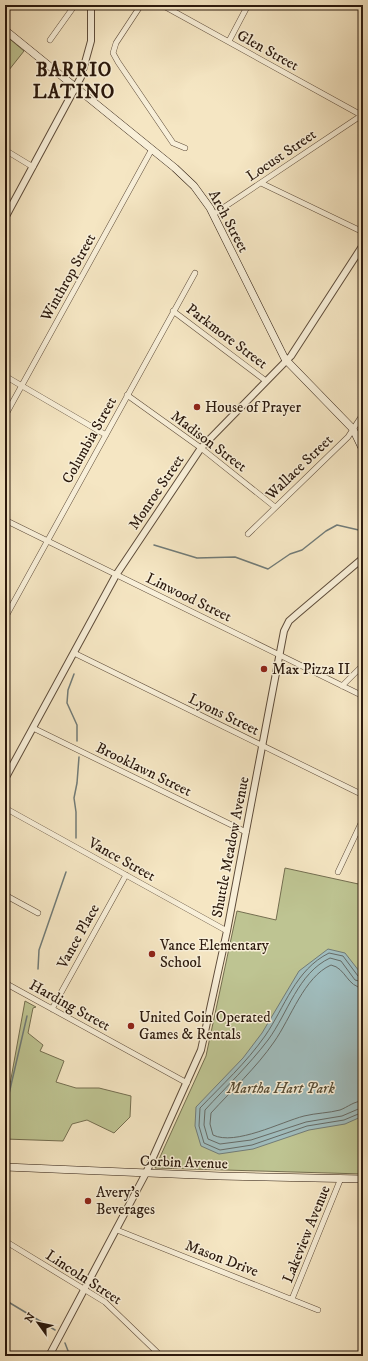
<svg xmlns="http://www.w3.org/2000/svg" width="368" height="1361" viewBox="0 0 368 1361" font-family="'IM FELL DW Pica',serif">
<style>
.green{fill:#bec492;stroke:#746e50}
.water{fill:#a0bdbe;stroke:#717b77}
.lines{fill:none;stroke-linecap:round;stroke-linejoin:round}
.shore{stroke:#666b66;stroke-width:1}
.stream{stroke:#717b77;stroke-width:1.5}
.minor-casing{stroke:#5e4c3a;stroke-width:6}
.tertiary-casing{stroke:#5e4c3a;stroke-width:8}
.secondary-casing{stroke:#2b190d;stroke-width:8}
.minor{stroke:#f8efd8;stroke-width:5}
.tertiary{stroke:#f8efd8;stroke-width:6}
.secondary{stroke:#f8efd8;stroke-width:7}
.poi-dot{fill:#8f2418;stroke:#f8efd8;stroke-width:1.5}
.labels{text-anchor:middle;stroke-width:3;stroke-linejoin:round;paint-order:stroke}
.street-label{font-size:15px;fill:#2b190d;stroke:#f8efd8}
.poi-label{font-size:15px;fill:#2b190d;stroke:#f8efd8;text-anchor:start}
.park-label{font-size:15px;font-style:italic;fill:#574c35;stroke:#f8efd8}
.district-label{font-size:19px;font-weight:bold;letter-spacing:1px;fill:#2b190d;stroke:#f8efd8}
</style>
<rect width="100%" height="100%" fill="#f5e6c3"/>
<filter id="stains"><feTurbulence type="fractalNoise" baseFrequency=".005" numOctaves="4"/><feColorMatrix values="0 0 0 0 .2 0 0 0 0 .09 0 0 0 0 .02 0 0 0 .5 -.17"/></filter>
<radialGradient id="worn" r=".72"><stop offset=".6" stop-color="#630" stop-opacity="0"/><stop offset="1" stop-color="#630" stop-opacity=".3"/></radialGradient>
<path class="green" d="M5,35l19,16 -19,24z
M285,868l78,17v289l-208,-6 51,-112 31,-145 39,9z
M25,1001l11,6 -3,1 -5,25 15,12 -3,6 24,10 -8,21 20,6h23l32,8 -1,21 -16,16 -27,-13 -15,4 -9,17 -58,-2v-27z"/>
<path class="water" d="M328,949l17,4 18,23v140l-18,8 -36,6 -56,19 -34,5 -18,-8 -6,-20 1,-19 47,-49 19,-25 37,-62z"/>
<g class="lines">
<path class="shore" d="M363,977l-5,-1 -15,-20 -14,-3c-34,17 -44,54 -64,83 -19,27 -43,49 -65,72l-1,18 5,17 16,7 32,-5 55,-19 37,-6 19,-8
M363,982l-8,-2 -14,-19 -11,-3c-32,15 -42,55 -62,82 -19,25 -42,47 -63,70l-1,15 4,14 12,5 31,-4 55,-18 36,-6 21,-9
M363,988c-16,-1 -17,-20 -32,-23 -27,12 -40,53 -57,77 -18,26 -42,48 -63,71l-1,11 3,11c22,11 68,-13 91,-19 12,-3 25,-3 36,-6 8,-3 14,-9 23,-9"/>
<path class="stream" d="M154,545l43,13 38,-1 33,12 22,-15 12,-4 24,-19 11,-6 26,6
M74,674l-6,16 -1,13 10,22v16
M76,838v-26l-2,-14 3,-15 2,-26
M38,969l1,-19 27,-78
M5,1111l22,-95
M5,1300l50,30
M65,1343l5,13"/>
<g class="minor-casing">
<path id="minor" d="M141,5l-25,38 -3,10 5,9 55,81 12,5
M162,5l201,111
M50,40l25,-35
M229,41l19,-36
M5,150l28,17
M261,183l102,49
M214,214l148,-99
M173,311l93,70
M5,376l101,59
M127,395l74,53 74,59
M5,416l147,-267
M5,520l358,176
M248,534l100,-97 15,-23
M5,618l190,-345
M74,653l289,142
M342,686l21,-21
M33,728l213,104
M5,808l222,123
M338,872l25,-53
M5,895l33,18
M5,983l182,100
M52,1009l74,-134
M117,1230l201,80
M5,1241l100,61 56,54
M292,1299l49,-121"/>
</g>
<g class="tertiary-casing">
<path id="tertiary" d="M5,218l76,-141 10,-36v-36
M5,779l111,-204 85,-127 90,-92 72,-111
M49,1356l97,-183 55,-123 26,-119 57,-300 5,-10 8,-7 66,-56"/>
</g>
<g class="secondary-casing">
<path id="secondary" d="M5,30l170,138 19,18 16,22 75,151 68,70 10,21
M5,1167l215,9 143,3"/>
</g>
<use href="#minor" class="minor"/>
<use href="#tertiary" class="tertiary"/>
<use href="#secondary" class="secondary"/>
</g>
<g class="poi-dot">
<circle cx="197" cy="407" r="4"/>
<circle cx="264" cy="669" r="4"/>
<circle cx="152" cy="954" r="4"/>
<circle cx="131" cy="1026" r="4"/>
<circle cx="88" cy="1201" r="4"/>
</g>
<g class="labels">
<g class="street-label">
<text transform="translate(268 50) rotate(29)" y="5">Glen Street</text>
<text transform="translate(281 155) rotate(-34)" y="5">Locust Street</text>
<text transform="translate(229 221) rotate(62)" y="5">Arch Street</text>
<text transform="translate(68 277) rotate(-61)" y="5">Winthrop Street</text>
<text transform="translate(227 336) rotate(37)" y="5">Parkmore Street</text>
<text transform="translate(89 440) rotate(-61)" y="5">Columbia Street</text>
<text transform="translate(209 441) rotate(37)" y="5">Madison Street</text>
<text transform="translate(299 467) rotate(-44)" y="5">Wallace Street</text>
<text transform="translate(156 492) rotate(-56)" y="5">Monroe Street</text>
<text transform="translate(189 597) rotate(26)" y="5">Linwood Street</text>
<text transform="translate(224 714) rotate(26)" y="5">Lyons Street</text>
<text transform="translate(144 769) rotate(26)" y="5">Brooklawn Street</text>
<text transform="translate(230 847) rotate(-79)" y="5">Shuttle Meadow Avenue</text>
<text transform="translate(122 859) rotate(29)" y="5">Vance Street</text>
<text transform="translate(78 936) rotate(-61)" y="5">Vance Place</text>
<text transform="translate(70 1005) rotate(29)" y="5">Harding Street</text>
<text transform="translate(184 1162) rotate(2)" y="5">Corbin Avenue</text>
<text transform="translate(306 1234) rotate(-68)" y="5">Lakeview Avenue</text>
<text transform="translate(222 1258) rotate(21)" y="5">Mason Drive</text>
<text transform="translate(84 1277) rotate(33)" y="5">Lincoln Street</text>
</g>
<g class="poi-label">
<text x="205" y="412">House of Prayer</text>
<text x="272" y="674">Max Pizza II</text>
<text x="160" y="950">Vance Elementary<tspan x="160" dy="17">School</tspan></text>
<text x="139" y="1022">United Coin Operated<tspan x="139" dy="17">Games &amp; Rentals</tspan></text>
<text x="96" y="1197">Avery's<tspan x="96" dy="17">Beverages</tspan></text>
</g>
<g class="park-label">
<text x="281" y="1093">Martha Hart Park</text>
</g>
<g class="district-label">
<text x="74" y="76">BARRIO<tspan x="74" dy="22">LATINO</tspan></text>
</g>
</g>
<rect width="368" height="1361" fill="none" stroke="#f5e6c3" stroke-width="20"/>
<rect x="6" y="6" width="356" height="1349" fill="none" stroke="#2b190d" stroke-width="2"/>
<rect x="10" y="10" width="348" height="1341" fill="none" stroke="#2b190d"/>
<g transform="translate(38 1323) rotate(303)" stroke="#f8efd8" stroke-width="3" paint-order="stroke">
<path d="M0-3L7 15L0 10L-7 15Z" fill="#2b190d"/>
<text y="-6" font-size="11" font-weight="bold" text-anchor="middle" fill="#2b190d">N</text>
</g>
<rect width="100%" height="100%" filter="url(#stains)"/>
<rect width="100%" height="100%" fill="url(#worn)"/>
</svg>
